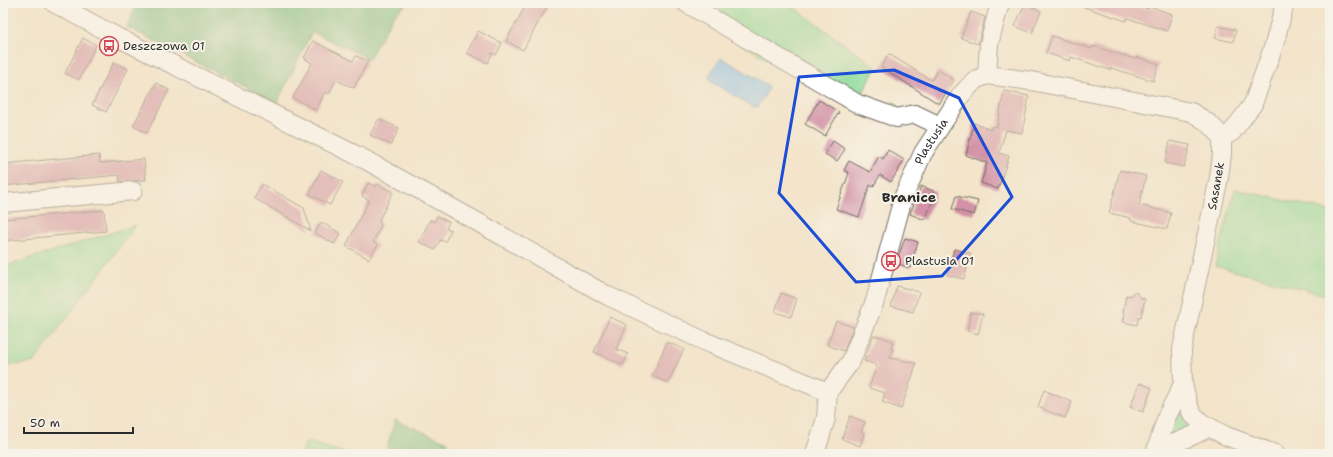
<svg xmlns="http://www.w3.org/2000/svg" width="1333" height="457" viewBox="0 0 1333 457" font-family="'Shantell Sans',sans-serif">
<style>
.green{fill:#8ddc9b;stroke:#5c8463}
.forest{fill:#72bc83;stroke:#4e7457}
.water{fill:#7cbdf1;stroke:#54748e}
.building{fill:#d291a6}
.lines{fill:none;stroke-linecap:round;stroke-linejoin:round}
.minor-casing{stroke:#716c63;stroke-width:20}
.minor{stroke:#fff;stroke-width:18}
.marked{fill:none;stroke:#1d4ed8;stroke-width:3;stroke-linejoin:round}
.labels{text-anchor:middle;stroke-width:4;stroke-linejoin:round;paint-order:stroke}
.poi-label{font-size:12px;fill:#2b2b2b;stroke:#f7f3e8;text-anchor:start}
.street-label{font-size:12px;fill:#2b2b2b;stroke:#f7f3e8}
.quarter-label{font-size:14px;font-weight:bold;fill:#2b2b2b;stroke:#f7f3e8}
</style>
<rect width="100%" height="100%" fill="#f7f3e8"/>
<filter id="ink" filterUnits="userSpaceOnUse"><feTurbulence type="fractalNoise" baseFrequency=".025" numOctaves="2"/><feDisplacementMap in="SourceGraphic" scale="8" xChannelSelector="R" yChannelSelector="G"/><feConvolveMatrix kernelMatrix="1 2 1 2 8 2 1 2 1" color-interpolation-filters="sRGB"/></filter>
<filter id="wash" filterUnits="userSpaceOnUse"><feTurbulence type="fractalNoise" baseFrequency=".012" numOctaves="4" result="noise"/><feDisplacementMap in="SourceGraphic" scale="16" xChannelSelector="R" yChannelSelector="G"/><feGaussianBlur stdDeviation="0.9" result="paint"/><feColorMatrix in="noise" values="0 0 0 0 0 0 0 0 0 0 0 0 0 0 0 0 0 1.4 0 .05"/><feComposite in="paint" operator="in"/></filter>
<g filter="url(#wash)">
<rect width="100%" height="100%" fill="#f3e4ca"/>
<path class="green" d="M672,3h116l88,64 -22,43z
M1235,189l95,22v85l-115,-30z
M136,225l-102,137 -29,4 -2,-30v-69z
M1182,408l17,17 -18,12 -16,-3 5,-17z
M306,441l41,13h-45z"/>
<path class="forest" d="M137,3h271l-14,12 -25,44 -57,-27 -35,71 -150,-76z
M395,420l53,22 -3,12h-60z"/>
<path class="water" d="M722,58l45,27 1,5 -11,17h-4l-43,-26 -1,-5 11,-17z"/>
<g id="blocks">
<path class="building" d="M527,3h12l8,4 -24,43 -17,-9z
M1079,3h50l19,6 1,-3 23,8 -5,17 -40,-13 -1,3 -48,-16z
M1025,4l16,7 -9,22 -17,-7z
M971,12l14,5 -7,27 -17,-6z
M1218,26l18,4 -3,12 -18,-4z
M478,31l24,12 -6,12 -4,-2 -4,10 -21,-10z
M1052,36l40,13 1,-3 42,13 1,-2 23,7 -6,17 -42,-13 -1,2 -39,-13 -1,4 -24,-8z
M83,38l13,7 -17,35 -14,-7z
M313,41l40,20 3,-5 12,5 -14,27 -18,-8 -7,14 -4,-2 -9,18 -23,-12 19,-35 -8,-5z
M889,54l40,25 3,1 6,-10 16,10 -15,24 -58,-37z
M114,62l14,7 -22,43 -14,-7z
M156,83l13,7 -22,43 -14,-7z
M1004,91l25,5 -7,37 -16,-3 -7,23 10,3 -11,33 -17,-6 6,-20 -21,-8 8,-32 17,7 1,-4 5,1z
M819,100l20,12 -14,24 -20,-12z
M379,119l20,9 -8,17 -21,-10z
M833,141l12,8 -8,12 -12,-7z
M1170,141l20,4 -6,22 -19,-4z
M888,150l16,10 -13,22 -11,-7 -7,12 -3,-2 -11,32 -23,-8 13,-36 -5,-3 5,-9 21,11 9,-16 4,3z
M99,155l1,8 44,-4 2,21 -26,2 -1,-7 -116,11v-22z
M321,170l22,12 -13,23 -21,-11z
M1120,170l26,6 -7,29 32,8 -4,16 -36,-8v-3l-22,-5z
M368,183l8,4 1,-3 16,8 -14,28 2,6 -8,16 5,3 -9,14 -23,-13 23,-46 -7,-4z
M262,184l42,24 7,23 -57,-33z
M921,186l15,6 -11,28 -15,-6z
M956,196l22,5 -4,14 -22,-6z
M104,210l2,21 -103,10v-22z
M437,216l12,6 -3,6 5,2 -6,12 -5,-2 -5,10 -16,-8 11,-22 4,2z
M321,222l20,12 -7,10 -19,-11z
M905,238l13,4 -8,26 -14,-5z
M954,249l17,4 -7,26 -17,-4z
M897,286l22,6 -6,20 -22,-6z
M1136,292l5,6 4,1 -4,18 -2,-1 -2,9 -14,-3 2,-8 -2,-1 3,-18 4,1z
M781,293l16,6 -6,18 -16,-5z
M971,312l12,2 -5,20 -11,-3z
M610,317l17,8 -11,24 12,5 -5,11 -29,-13z
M836,321l17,6 -9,24 -17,-6z
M873,336h5l15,5 -2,8h2l-3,9 26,5 -3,11 -12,35 -19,-7 3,-9 -16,-5 8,-23 -13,-4z
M667,342l17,7 -16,34 -16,-7z
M1140,383l12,5 -9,24 -13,-5z
M1044,390l28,12 -7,16 -27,-11z
M850,416l15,6 -4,10 3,1 -4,13 -18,-7z"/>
</g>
</g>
<g filter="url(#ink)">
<use href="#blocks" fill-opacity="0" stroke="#716c63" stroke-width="1"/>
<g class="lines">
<g class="minor-casing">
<g id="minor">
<path d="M54,3l65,35 243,120 112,62 134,76 96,45 124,51"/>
<path d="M686,3l172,101 39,14 18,-4 25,12"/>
<path d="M987,75l2,-31 11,-41"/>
<path d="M1222,138v16l-3,24 -37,171 1,35 5,20 4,10 10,9 24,13 49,18"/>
<path d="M1222,138l10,-6 21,-28 21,-59 11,-42"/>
<path d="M3,203l130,-12"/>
<path d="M1156,451l38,-16 15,-8"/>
<path id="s1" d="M815,454l11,-36 2,-26 23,-31 24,-60 28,-103 20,-45 38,-58 14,-15 12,-5 44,6 160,31c12,7 23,13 31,26"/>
<path d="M1155,454l12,-38 16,-32"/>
</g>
</g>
<use href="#minor" class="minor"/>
</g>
</g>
<path d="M0 0H1333V457H0ZM894,70l65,28 53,99 -70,79 -86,6 -77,-89 20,-116z" fill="#f3e4ca" fill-opacity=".55" fill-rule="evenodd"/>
<path class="marked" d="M894,70l65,28 53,99 -70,79 -86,6 -77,-89 20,-116z"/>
<defs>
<g id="bus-ring" transform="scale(1)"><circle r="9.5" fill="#f7f3e8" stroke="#d1495b" stroke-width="1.5"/><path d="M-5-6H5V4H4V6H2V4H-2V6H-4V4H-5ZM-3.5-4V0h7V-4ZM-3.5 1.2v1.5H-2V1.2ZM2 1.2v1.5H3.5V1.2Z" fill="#d1495b"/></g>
</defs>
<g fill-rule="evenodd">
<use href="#bus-ring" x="109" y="46"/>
<use href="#bus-ring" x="891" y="261"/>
</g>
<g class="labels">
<g class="poi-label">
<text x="123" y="50">Deszczowa 01</text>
<text x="905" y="265">Plastusia 01</text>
</g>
<g class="street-label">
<text dy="4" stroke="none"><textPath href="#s1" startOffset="337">Plastusia</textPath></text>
<text transform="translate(1216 186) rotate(-80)" y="4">Sasanek</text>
</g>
<g class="quarter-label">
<text x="909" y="202">Branice</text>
</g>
</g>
<rect width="1333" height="457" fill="none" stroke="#f7f3e8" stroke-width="16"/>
<path d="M24 427v6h109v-6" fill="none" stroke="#2b2b2b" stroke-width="2"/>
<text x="30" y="427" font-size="12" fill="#2b2b2b" stroke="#f7f3e8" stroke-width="3" paint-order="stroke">50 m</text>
</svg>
